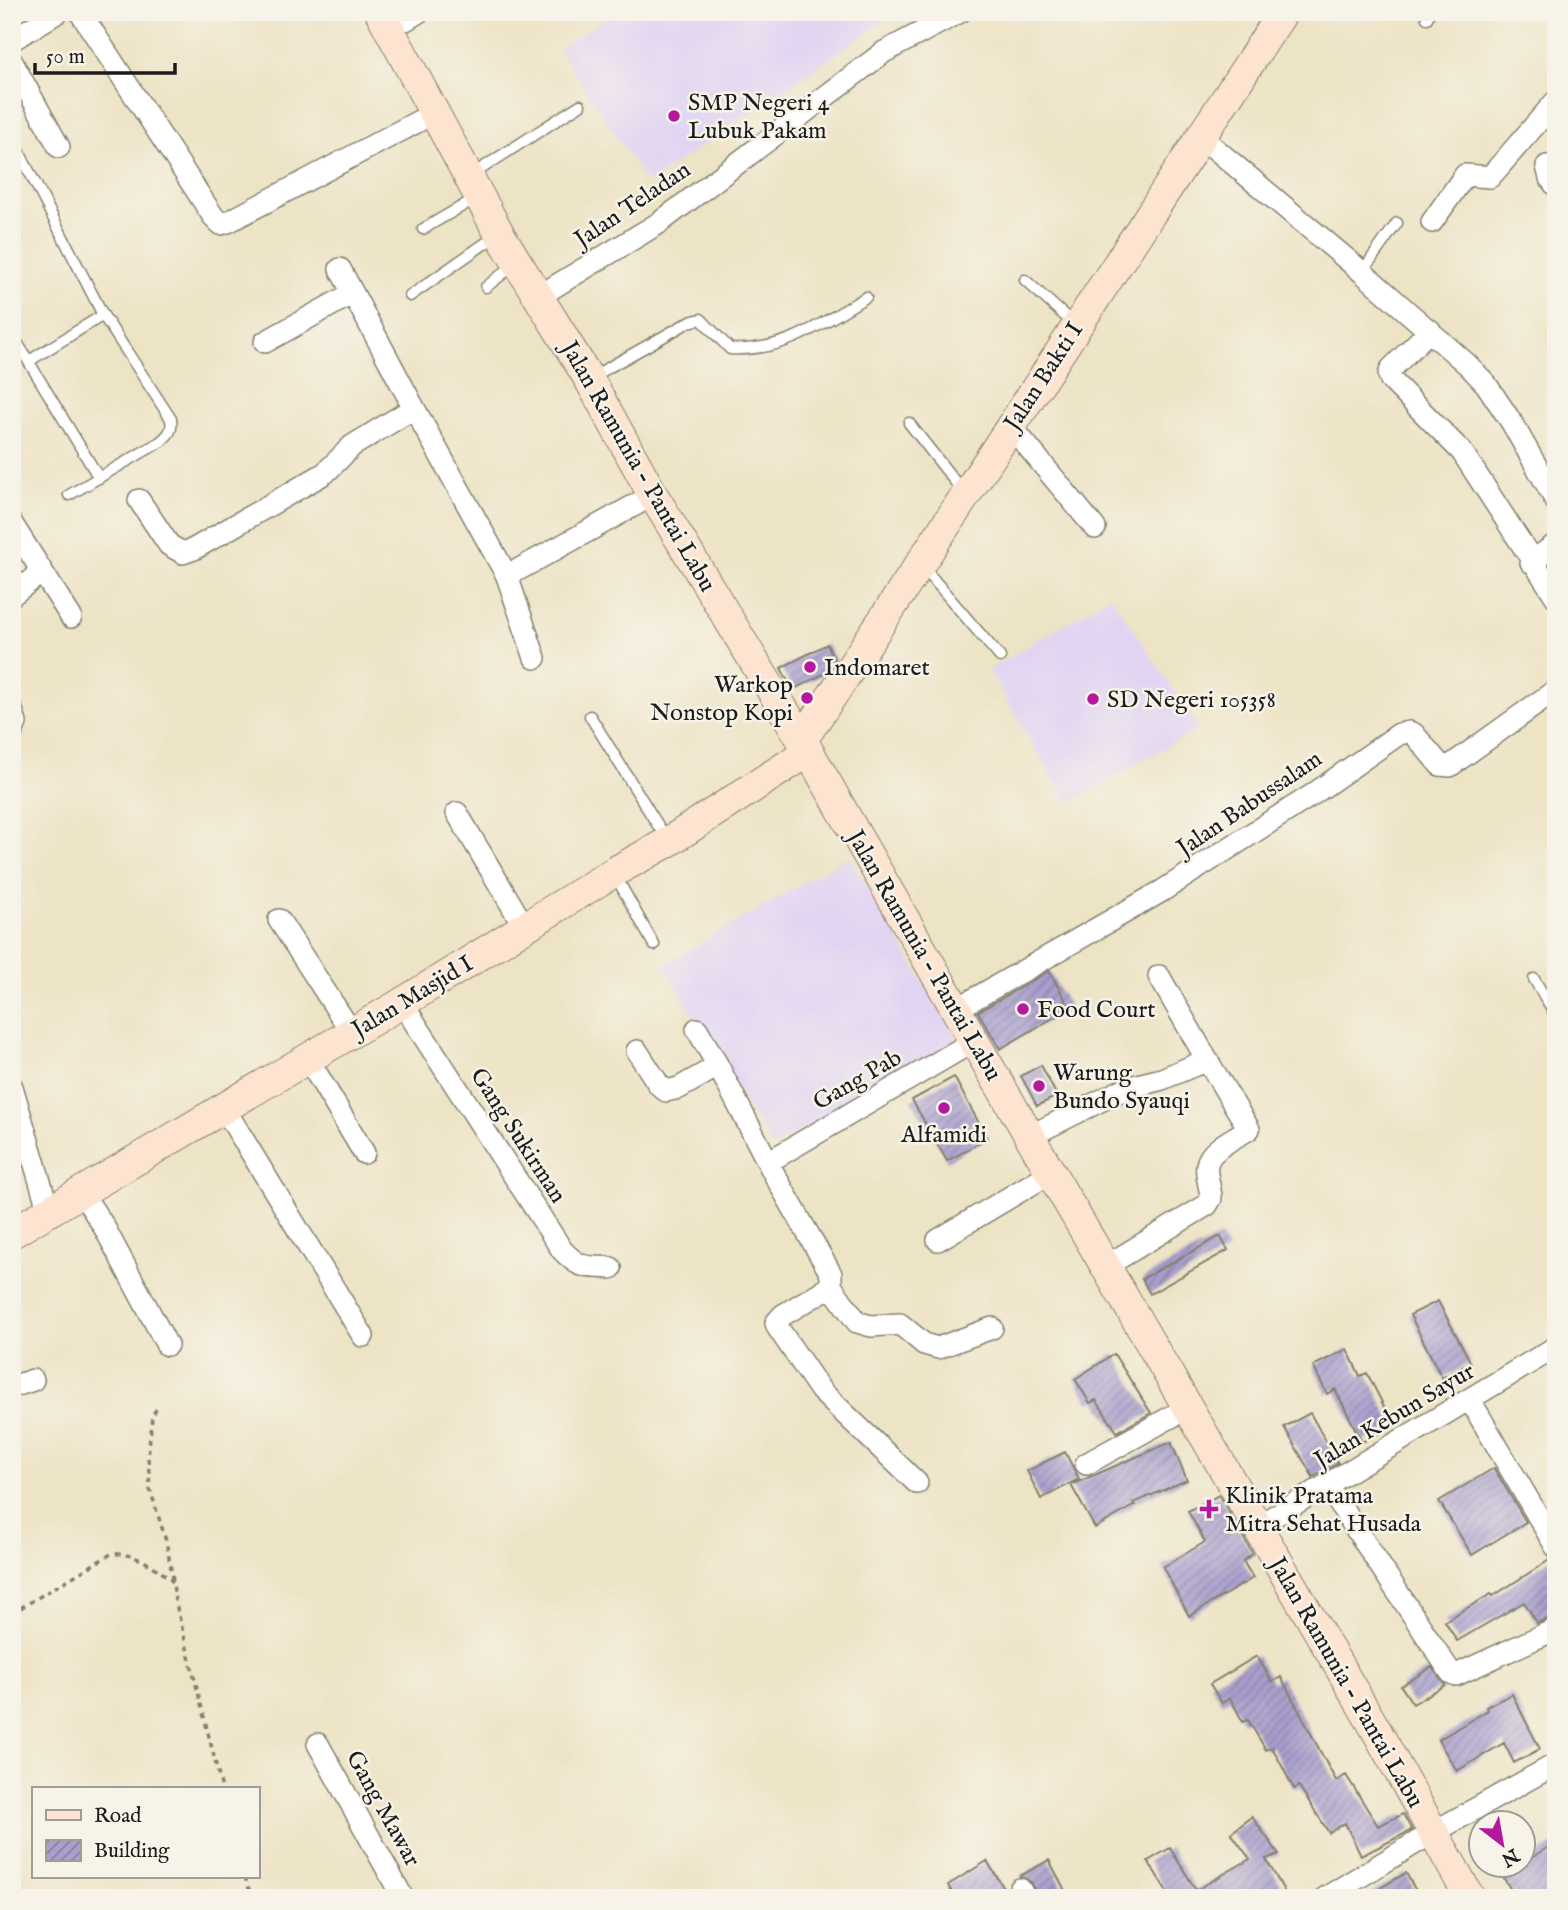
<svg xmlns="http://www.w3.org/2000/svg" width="1568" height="1910" viewBox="0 0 1568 1910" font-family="'IM FELL English',serif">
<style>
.built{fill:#e1d4f3}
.building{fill:url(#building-hatch)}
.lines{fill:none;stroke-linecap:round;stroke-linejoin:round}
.service-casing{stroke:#848070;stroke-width:13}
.minor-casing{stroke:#848070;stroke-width:24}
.secondary-casing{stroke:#848070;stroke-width:32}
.path{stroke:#848070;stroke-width:3.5;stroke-dasharray:5 5;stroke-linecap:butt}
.service{stroke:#fff;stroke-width:10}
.minor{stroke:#fff;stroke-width:21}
.secondary{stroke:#fde4d0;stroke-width:30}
.poi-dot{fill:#b5179e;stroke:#f7f3e8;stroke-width:2.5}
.labels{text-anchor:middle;stroke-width:5;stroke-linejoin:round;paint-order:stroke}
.poi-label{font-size:24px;fill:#1c1c1c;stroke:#f7f3e8;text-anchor:start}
.street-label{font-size:24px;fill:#1c1c1c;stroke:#f7f3e8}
</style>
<defs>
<pattern id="building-hatch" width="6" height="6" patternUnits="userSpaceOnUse" patternTransform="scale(1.75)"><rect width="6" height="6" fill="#a99ece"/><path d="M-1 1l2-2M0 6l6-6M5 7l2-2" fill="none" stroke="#8980a6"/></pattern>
</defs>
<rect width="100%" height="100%" fill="#f7f3e8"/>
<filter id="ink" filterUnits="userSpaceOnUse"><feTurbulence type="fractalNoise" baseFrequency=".0143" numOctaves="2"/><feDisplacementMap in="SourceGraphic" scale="14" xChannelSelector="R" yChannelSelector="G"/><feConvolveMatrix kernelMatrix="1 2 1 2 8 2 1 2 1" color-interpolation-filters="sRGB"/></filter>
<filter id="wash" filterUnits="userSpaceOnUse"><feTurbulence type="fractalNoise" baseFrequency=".00686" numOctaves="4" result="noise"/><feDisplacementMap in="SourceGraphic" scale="28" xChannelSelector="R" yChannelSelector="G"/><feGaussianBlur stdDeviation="1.57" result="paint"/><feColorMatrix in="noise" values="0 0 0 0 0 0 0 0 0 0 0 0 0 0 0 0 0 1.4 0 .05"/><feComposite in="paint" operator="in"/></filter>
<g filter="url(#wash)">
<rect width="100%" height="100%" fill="#ede3c5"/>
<path class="built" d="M615,12h282l-250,171 -88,-134z
M1111,596l88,132 -131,75 -79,-133z
M849,856l108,183 -185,109 -108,-183z"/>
<g id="blocks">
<path class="building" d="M827,644l8,16 -9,13 -34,17 -11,-22z
M1049,971l21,37 -70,41 -22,-37z
M1041,1065l16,31 -20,10 -16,-30z
M954,1077l33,61 -40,23 -35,-61z
M1220,1236l8,14 -78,44 -8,-15z
M1438,1301l33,62 -29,15 -32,-63z
M1347,1349l13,27 7,-3 27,53 -32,16 -27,-53 -8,5 -14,-28z
M1114,1354l37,59 -34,19 -21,-32 -6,3 -15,-24z
M1310,1413l28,50 -25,14 -29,-50z
M1171,1442l16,38 -54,23 2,2 -40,23 -24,-43z
M1065,1452l14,27 -38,20 -14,-28z
M1494,1468l32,54 -54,33 -33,-54z
M1219,1495l34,59 -10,7 10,17 -64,38 -26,-49 42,-25 -17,-31z
M1551,1559l5,1v56l-19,7 -13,-21 -67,39 -12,-20 46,-27 2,2z
M1257,1656l15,26 9,-5 55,104 10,-6 32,51 25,-12 9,16 -51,26 -16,-33 -16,10 -30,-47 -5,3 -22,-42 -6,3 -18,-30 -5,2 -13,-24 -8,5 -12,-19z
M1432,1667l13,18 -32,19 -12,-18z
M1512,1694l28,55 -26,14 -10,-20 -47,28 -19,-31 50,-30 -2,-3z
M1252,1817l27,37 -13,5 22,39h-117l-23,-37 22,-13 26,42 54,-31 -19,-26z
M1556,1843v55h-40l-14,-23z
M1049,1860l20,38h-31l-7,-16 -11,-6z
M987,1861l23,37h-55l-7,-13z
M1406,1873l14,25h-57z"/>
</g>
</g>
<g filter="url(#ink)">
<use href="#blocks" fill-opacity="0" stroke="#848070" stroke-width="2"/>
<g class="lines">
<g class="service-casing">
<path id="service" d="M396,12l5,11 7,2 21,-13
M1427,18l3,-6
M12,138l91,177 -74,46
M470,176l110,-71
M423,229l55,-32
M1362,272l35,-49
M1025,280l51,46
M486,287l29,-23
M410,296l87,-61
M12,334l87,144
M592,377l97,-55 12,-3 29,30c55,3 91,-25 136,-52
M909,423l55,70
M69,495l91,-53c8,-7 13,-11 11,-23l-68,-104
M922,566l78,91
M590,716l77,124
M615,875l39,70
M1534,979l22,37"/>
</g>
<g class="minor-casing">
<path id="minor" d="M80,12l133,204 8,8 7,-2 206,-109
M12,40l46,-28
M12,62l47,85
M1201,137l161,135 106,93 18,19 26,39 44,78
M1547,166l3,12 6,8
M1432,222l33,-47 25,2 66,-76
M340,269l74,139 93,168 146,-81
M539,296l120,-73 225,-171 76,-40
M1430,330l-39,39 -2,6 2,5 71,72 94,145
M265,342l88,-49
M1010,425l85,103
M139,500l30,45 14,8 11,-4 131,-76 27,-27 62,-38
M12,524l59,93
M1531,562l25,-18
M507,576l28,82
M12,595l21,-16 7,-10
M12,710l4,13 -4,9
M457,813l68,115
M279,920l73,113
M402,1003l160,247c19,20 23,16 49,18
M955,1010l207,-119 150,-96 87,-61 10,-2 5,2 26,31 10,1 106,-76
M697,1029l21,37
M637,1051l22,34 7,6 13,-3 39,-22 56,108 57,100v12l-48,29 -7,8 2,5 43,63 96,92
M308,1059l56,94
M12,1087l37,125
M224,1108l139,228
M1030,1136l96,-48 36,-9 45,-19
M768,1162l206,-121
M81,1192l22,33 64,120
M938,1240l114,-68
M1106,1266l101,-61 4,-7c0,-10 -6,-23 -4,-33 2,-16 30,-28 42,-36l-42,-69 -48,-84
M831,1286l26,36 14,4 29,-2 24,20 14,4 54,-20
M12,1387l21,-7
M1470,1400l86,147
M1086,1464l103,-57
M1327,1485l124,188 5,2 100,-46
M1258,1526l298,-179
M318,1744l85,154
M1020,1889l5,9
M1325,1898l107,-65 124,-69"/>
</g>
<g class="secondary-casing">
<path id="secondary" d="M380,12l119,221 90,146 64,116 149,245 172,301 401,687 95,170
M802,740c163,-240 321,-485 481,-728
M12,1233l390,-230 212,-131 54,-30 140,-90"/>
</g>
<path class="path" d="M156,1409l-4,8 -4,40 2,32 16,52 7,39
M12,1613l99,-59c23,-2 46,13 62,28l2,18 47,189
M245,1877l7,21"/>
<use href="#service" class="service"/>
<use href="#minor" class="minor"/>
<use href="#secondary" class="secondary"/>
</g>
</g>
<g class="poi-dot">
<circle cx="674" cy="116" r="7"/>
<circle cx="810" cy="667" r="7"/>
<circle cx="807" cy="698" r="7"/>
<circle cx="1093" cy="699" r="7"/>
<circle cx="1023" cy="1009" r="7"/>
<circle cx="1039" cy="1086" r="7"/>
<circle cx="944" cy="1108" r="7"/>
<path d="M1205.5 1498.5h7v7h7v7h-7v7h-7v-7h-7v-7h7z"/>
</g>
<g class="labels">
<g class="poi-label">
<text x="688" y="110">SMP Negeri 4<tspan x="688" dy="28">Lubuk Pakam</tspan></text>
<text x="824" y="675">Indomaret</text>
<text x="793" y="692" text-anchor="end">Warkop<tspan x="793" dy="28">Nonstop Kopi</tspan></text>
<text x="1107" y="707">SD Negeri 105358</text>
<text x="1037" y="1017">Food Court</text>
<text x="1053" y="1080">Warung<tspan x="1053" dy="28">Bundo Syauqi</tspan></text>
<text x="944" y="1142" text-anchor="middle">Alfamidi</text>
<text x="1225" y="1503">Klinik Pratama<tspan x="1225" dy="28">Mitra Sehat Husada</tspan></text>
</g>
<g class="street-label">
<text transform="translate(632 204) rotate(-34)" y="8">Jalan Teladan</text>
<text transform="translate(1043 376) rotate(-57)" y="8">Jalan Bakti I</text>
<text transform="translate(639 466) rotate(60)" y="8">Jalan Ramunia - Pantai Labu</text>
<text transform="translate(1249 803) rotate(-34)" y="8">Jalan Babussalam</text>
<text transform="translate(925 955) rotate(60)" y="8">Jalan Ramunia - Pantai Labu</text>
<text transform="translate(412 996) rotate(-31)" y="8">Jalan Masjid I</text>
<text transform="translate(857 1079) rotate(-30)" y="8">Gang Pab</text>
<text transform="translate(519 1135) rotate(57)" y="8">Gang Sukirman</text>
<text transform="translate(1394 1415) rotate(-31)" y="8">Jalan Kebun Sayur</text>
<text transform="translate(1347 1682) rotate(60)" y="8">Jalan Ramunia - Pantai Labu</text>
<text transform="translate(384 1808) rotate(61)" y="8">Gang Mawar</text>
</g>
</g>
<rect width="1568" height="1910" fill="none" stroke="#f7f3e8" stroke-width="42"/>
<rect x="32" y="1787" width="228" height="91" fill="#f7f3e8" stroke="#9f9d96" stroke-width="2"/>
<rect x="46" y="1810" width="35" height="10" fill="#fde4d0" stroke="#9f9d96" stroke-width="2"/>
<text x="94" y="1822" font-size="21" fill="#1c1c1c">Road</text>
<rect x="46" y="1840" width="35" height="21" fill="url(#building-hatch)" stroke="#9f9d96" stroke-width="2"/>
<text x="94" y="1857" font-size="21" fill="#1c1c1c">Building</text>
<g transform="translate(1502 1844) rotate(149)"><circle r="33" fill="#f7f3e8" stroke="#9f9d96" stroke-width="2"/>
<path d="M0-5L12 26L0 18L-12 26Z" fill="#b5179e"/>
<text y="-10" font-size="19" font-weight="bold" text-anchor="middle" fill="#1c1c1c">N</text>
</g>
<path d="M35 63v10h140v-10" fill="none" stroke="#1c1c1c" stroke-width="3.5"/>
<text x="46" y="63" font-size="21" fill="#1c1c1c" stroke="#f7f3e8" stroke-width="5" paint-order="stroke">50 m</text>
</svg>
